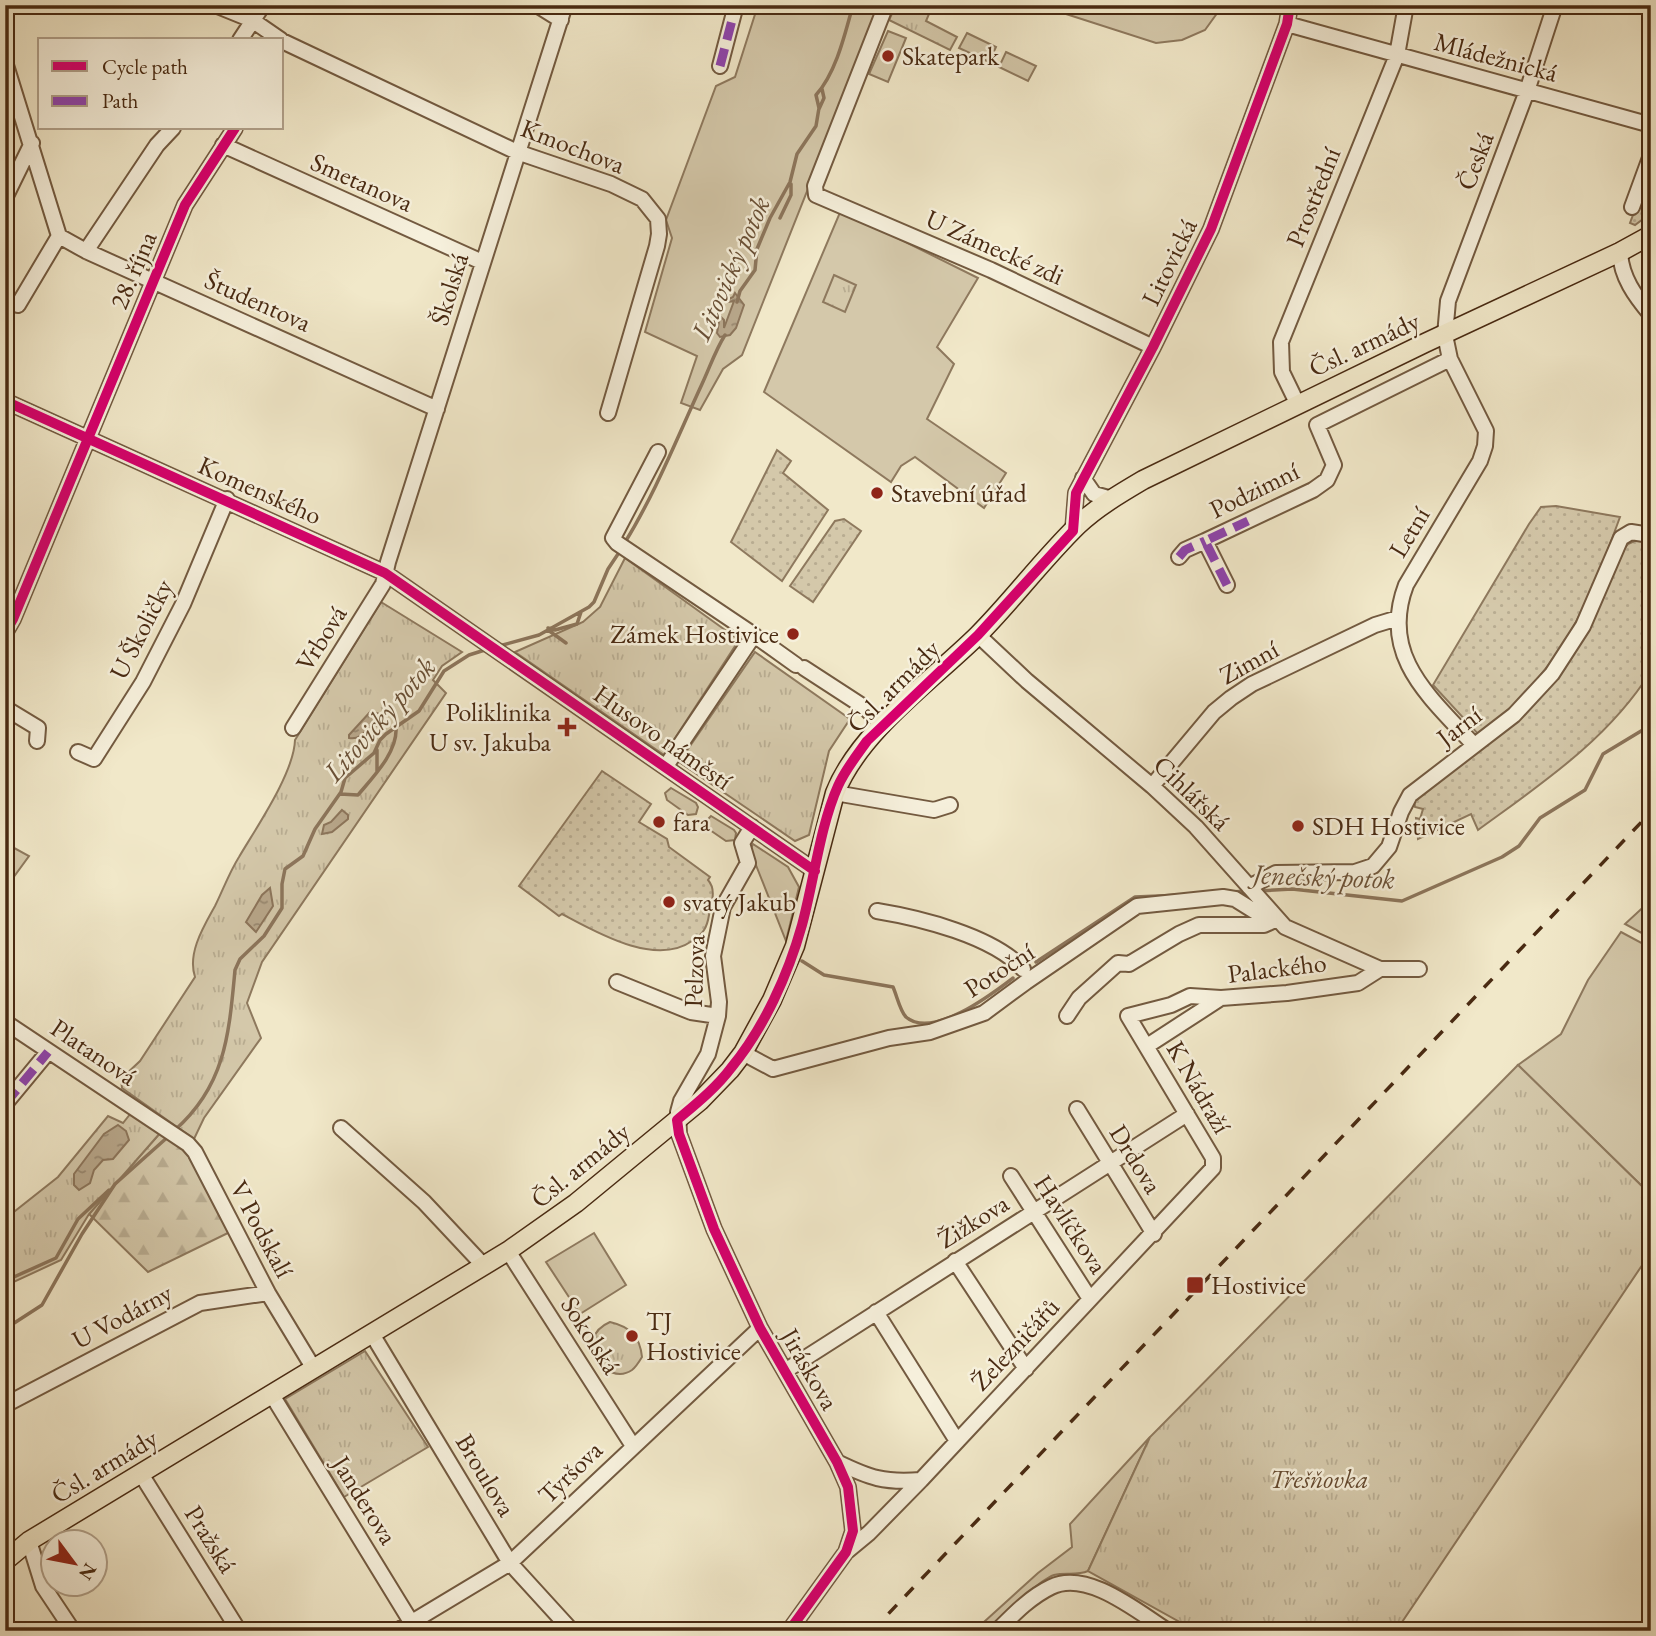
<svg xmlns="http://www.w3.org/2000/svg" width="1656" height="1636" viewBox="0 0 1656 1636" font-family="'EB Garamond',serif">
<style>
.grass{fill:#d4c8aa;stroke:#8e795e;stroke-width:2}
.forest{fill:url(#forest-firs);stroke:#8e795e;stroke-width:2}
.park{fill:url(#park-tufts);stroke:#8e795e;stroke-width:2}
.garden{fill:url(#garden-dots);stroke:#8e795e;stroke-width:2}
.water{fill:url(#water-ripples);stroke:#8c755b;stroke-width:2}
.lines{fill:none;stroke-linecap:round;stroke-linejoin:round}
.stream{stroke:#8c755b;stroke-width:3.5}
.minor-casing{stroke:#735a40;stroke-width:18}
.major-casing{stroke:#492a12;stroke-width:21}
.minor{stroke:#f6f0dc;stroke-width:14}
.major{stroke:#f1e8c9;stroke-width:18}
.rail{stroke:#492a12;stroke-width:3.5;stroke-dasharray:12 12;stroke-linecap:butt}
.quiet{stroke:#8e44ad;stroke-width:9;stroke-dasharray:18 9;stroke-linecap:butt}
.cycleway-casing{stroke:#f6f0dc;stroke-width:15}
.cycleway{stroke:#d6006c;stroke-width:10}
.poi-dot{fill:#8f2418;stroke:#f6f0dc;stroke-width:2.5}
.labels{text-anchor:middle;stroke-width:5;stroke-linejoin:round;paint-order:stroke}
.poi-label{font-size:26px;fill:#492a12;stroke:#f6f0dc;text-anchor:start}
.street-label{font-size:26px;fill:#492a12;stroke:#f6f0dc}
.park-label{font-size:26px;font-style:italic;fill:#654a30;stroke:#f6f0dc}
.water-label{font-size:28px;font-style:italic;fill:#6a5036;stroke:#f6f0dc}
</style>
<defs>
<pattern id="forest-firs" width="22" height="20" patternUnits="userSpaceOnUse" patternTransform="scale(1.75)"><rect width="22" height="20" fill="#d4c8aa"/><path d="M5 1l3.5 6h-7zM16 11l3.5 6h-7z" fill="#b8ac91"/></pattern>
<pattern id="park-tufts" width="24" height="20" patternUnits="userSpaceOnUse" patternTransform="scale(1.75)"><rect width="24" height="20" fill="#d4c8aa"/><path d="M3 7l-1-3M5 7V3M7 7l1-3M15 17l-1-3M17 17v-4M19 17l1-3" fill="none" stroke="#b8ac91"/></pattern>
<pattern id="garden-dots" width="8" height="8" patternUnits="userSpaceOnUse" patternTransform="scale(1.75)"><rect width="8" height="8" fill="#d4c8aa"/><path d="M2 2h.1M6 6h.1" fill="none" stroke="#b8ac91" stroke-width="1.8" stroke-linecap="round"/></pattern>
<pattern id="water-ripples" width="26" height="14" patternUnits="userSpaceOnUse" patternTransform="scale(1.75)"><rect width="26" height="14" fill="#b8a78b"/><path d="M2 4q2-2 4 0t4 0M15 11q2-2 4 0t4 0" fill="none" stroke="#988870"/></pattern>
</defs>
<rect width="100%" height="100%" fill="#f1e8c9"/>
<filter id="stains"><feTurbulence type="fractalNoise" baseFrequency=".00286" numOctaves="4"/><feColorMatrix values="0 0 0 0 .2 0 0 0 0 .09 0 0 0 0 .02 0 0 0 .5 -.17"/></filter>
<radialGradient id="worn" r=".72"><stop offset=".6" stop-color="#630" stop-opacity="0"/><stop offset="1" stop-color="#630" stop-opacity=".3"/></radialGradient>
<path class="grass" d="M758,5h123l-139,350 -19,14 -23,41 -19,-7 16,-47 -52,-24 27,-94 -6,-18 50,-134 19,-9z
M1038,5h185l-18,25 -23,10 -26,3z
M888,31l18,7 -18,44 -19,-8z
M967,33l29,14 -7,15 -30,-14z
M1006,52l30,14 -8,15 -29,-14z
M841,210l137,68 -41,69 17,17 -27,55 79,54 -22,35 -69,-51 -14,9 -10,16 -127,-90z
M671,788l25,15 2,4 -2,7 -8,1 -21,-15 -2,-7z
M711,816l23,14 2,3 -1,7 -9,1 -19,-13 -1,-7z
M5,843l24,13 -24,33z
M753,844l35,23 11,20 -13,54 -36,-91z
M1651,900v38l-26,-14z
M1621,932l30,16v247l-133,-130 43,-31 27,-54z
M594,1233l32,52 -46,29 -34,-52z
M1150,1437l-62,134c-11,5 -23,1 -34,4 -17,6 -51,42 -65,56h-15l64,-58 34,-26 -2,-23z"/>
<path class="forest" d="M161,1132l26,21 43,79 -82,40 -59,-58z"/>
<path class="park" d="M896,5h15l18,9 -3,7 31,16 -7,13 -61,-30z
M834,275l22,10 -11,27 -22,-10z
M625,558l114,82 -75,115 -149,-103 68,-30 17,-15z
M381,602l81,50 -20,14 -9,14 13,13 -184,269 -15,41 14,35 -57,80 -10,21 -72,-51 -1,-9 19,-18 55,-84c-8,-24 9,-51 20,-71 8,-16 14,-33 24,-49 17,-29 55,-84 56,-117z
M755,652l95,67 -21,32 -20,84 -14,6 -116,-79z
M1518,1065l133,130v57l-255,379h-200l-108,-60 62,-134z
M131,1113l30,19 -72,82 -28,46 -56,26v-67l53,-42 50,-61 15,7z
M610,1322c21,5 30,15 32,35 -3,5 -6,10 -10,13 -26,18 -61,-31 -22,-48z
M365,1351l63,96 -84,50 -59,-98z"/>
<path class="garden" d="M1651,167v46l-16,12 -5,-2z
M777,450l14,11 -8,12 45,37 -46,71 -51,-39z
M1556,506l64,11c-35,96 -59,153 -141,218l-46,-50 96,-161 12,-17z
M844,519l17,12 -48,71 -23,-16 45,-65z
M1637,540h14v131c-42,68 -110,113 -173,159l-7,-16 -53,25 -2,-21 4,1 3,-10 -8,-2 -1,-7 88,-67 23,-20 64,-85 33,-77 6,-7z
M602,771l49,33 -12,18 28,17 2,8 41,30 -2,3c9,10 3,24 1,35 -2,13 -6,19 -17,26 -37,26 -96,-9 -130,-27l-3,2 -40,-30z"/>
<path class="water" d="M735,293l9,12 -8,23 -6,7 -10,2 -3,-4 3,-17 4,4v8l10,-27 -6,1 1,-3 4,-2z
M371,711l11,4 2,8 -2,3h-12c-6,7 -11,14 -21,12v-3z
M342,810l6,5v4l-16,13 -10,2 2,-9 7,-3z
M270,888l3,18 -17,26 -10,-10 16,-27z
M118,1125l8,6 3,9 -16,19 -10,1 -9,10 -4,13 -11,7 -5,-5v-11l30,-40z"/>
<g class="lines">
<path class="stream" d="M819,109l5,-11 -2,-9
M780,218l11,-23v-11
M737,302l3,-11 15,-21 2,-21 13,-31 20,-36 7,-28 19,-28 3,-18 -3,-13c20,-22 29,-61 37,-90
M624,544c31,-50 53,-106 78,-160 8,-17 13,-33 23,-49
M548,628l7,2 22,-6 4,-12
M548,630l18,13
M499,646l40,-11 50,-28 5,-5 14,-33 12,-18
M377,750v21
M340,794l18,1c15,-18 40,-43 38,-68
M1259,891l33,-2 110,12 100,-44 17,-11 21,-28 45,-28 18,-36 48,-29
M1231,892l17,-1
M802,961l22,14 69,12c4,9 7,24 13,30 26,23 86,-23 107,-39
M1036,962l99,-65 47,-2
M175,1130c51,-45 54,-97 60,-160l5,-11 24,-23 18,-28v-24l3,-15 18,-13 12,-27 26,-37 4,-14 29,-25 6,-13 6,-6 33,-23 25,-40 25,-16 19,-6
M5,1281l51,-23 22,-39 31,-29
M5,1329l37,-24 40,-71 33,-50 55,-49"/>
<g class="minor-casing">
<path id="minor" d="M215,5l37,15 29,20
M537,5l24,15
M886,5l-71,181 1,9 175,75 162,77
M1287,24l364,101
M240,40l23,-35
M282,41l235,111 94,32 31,15 16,20 1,15 -2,12 -49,167
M5,62l54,174
M720,66l16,-61
M223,145l259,117
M5,198l27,-55
M1632,207l19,-52
M59,236l27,15 351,158
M86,251l71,-106 16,-17
M1620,252c1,25 15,44 31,63
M18,305l41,-69
M5,401l380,172 430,298
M1298,405l-16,-33 -1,-30 116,-287 9,-50
M658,452l-45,86 4,5 137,92 -88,131
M1083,478l11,16 18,5
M1073,531l3,-38 77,-146 58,-118 76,-205 3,-19
M1179,557l6,-7 20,-9
M1227,585l-22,-44 108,-51 14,-10 7,-15 -17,-40 133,-66
M5,633l8,-14 172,-414 50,-77
M978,635l49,46 125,105 44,41 89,100 95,42h39
M761,640l35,25
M804,668l60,39 19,18
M5,708l33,20 -1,13
M293,728l90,-144 5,-22 177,-557
M1474,745c-44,-48 -95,-89 -68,-160l74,-124 5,-15 1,-15 -36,-72 -5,-24 3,-34 79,-210 28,-86
M78,752l16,7 49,-77 40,-78 44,-105
M1152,786l62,-74 17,-14 21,-14 123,-59 23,-7
M835,793l99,17 16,-5
M752,827l-10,16 6,20 -25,44 -10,49 6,46 -1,14 -10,38 -27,47 -3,11 1,22 35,95 46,99 77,134 11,25 5,44 -7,21 -57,79
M1249,887l27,-14 79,-1 18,-6 16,-19 12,-35 9,-17 104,-80 38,-41 31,-48 38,-88 10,-6 19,3
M877,911c43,7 116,25 146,58
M617,982l74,30 27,4
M1067,1016l12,-18 39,-35 11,1 50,-30 20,-9h65l13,-6
M5,1022l183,122 7,8 73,141 46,76
M1147,1046l74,-48 66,-5 71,-10 22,-14
M743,1053l30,16 116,-31 41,-6 54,-19 42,-31 111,-76 86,-9 12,2 24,15 11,-3
M5,1104l43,-52
M1077,1109l77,125
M341,1128l83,74 60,64
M1011,1176l79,123
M508,1251l125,195
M955,1261l71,108
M876,1312l81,129
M372,1334l138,229 62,68
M785,1371l402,-257
M272,1395l144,235
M5,1405l195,-102 68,-10
M837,1462c33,16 47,21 84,18
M141,1474l98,157
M29,1541l14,45 30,45
M846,1552l23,-19 52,-53 292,-312v-10l-85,-142 43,-11 19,-9 31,2
M397,1631l113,-68 250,-235
M997,1631c16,-16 33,-34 54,-44 36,-18 87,25 117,44"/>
</g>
<g class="major-casing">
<path id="major" d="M5,1561l24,-20 479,-290 68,-48 124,-102 30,-31 13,-17 29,-53 23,-54 40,-153c24,-61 96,-112 142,-157 35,-35 65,-76 101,-111 19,-18 43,-32 65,-45l282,-137 195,-91 31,-17"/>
</g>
<use href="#minor" class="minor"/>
<use href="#major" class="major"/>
<path class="rail" d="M872,1631l779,-819"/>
<path class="quiet" d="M720,66l16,-61
M1179,557l6,-7 20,-9
M1227,585l-22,-44 43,-20
M5,1104l43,-52"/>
<g class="cycleway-casing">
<path id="cycleway" d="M5,401l380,172 430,298
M5,633l8,-14 172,-414 50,-77
M789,1631l57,-79 7,-21 -5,-44 -11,-25 -77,-134 -46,-99 -35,-95 -2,-14c19,-16 39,-32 54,-52 33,-40 57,-93 71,-143 12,-44 18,-99 36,-139 7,-16 19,-31 29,-45l111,-106 95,-104 3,-38 77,-146 58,-118 76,-205 3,-19"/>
</g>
<use href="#cycleway" class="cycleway"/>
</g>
<g class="poi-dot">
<circle cx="888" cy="56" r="7"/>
<circle cx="877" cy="493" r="7"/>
<circle cx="793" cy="634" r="7"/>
<path d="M563.5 716.5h7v7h7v7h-7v7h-7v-7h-7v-7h7z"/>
<circle cx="659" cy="822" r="7"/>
<circle cx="1298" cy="826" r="7"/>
<circle cx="669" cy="902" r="7"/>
<rect x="1186" y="1276" width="18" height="18" rx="3.5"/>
<circle cx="632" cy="1336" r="7"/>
</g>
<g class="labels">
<g class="poi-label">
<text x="902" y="65">Skatepark</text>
<text x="891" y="502">Stavební úřad</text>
<text x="779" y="643" text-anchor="end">Zámek Hostivice</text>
<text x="551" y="721" text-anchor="end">Poliklinika<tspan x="551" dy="30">U sv. Jakuba</tspan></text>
<text x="673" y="831">fara</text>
<text x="1312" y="835">SDH Hostivice</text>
<text x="683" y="911">svatý Jakub</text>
<text x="1211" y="1294">Hostivice</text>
<text x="646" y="1330">TJ<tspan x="646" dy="30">Hostivice</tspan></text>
</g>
<g class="street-label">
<text transform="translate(1496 57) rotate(15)" y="9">Mládežnická</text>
<text transform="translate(573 146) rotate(21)" y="9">Kmochova</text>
<text transform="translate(1475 161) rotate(-69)" y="9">Česká</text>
<text transform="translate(362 182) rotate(24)" y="9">Smetanova</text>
<text transform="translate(1313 197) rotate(-68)" y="9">Prostřední</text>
<text transform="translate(995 247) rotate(24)" y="9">U Zámecké zdi</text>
<text transform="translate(1169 262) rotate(-64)" y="9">Litovická</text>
<text transform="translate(133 270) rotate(-67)" y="9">28. října</text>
<text transform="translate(449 289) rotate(-73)" y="9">Školská</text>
<text transform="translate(258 301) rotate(24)" y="9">Študentova</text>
<text transform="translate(1364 344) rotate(-25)" y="9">Čsl. armády</text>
<text transform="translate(260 490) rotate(24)" y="9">Komenského</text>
<text transform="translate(1254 490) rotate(-26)" y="9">Podzimní</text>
<text transform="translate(1409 532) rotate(-59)" y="9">Letní</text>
<text transform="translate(141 629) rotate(-63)" y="9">U Školičky</text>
<text transform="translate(321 638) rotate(-58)" y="9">Vrbová</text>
<text transform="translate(1249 662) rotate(-29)" y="9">Zimní</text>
<text transform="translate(893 686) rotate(-45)" y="9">Čsl. armády</text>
<text transform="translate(1459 726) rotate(-37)" y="9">Jarní</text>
<text transform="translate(663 737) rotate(35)" y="9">Husovo náměstí</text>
<text transform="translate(1192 793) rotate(44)" y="9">Cihlářská</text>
<text transform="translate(1277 968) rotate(-7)" y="9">Palackého</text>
<text transform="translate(999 970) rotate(-33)" y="9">Potoční</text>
<text transform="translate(694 971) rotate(-88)" y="9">Pelzova</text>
<text transform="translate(94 1052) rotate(34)" y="9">Platanová</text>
<text transform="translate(1199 1087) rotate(60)" y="9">K Nádraží</text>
<text transform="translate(1136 1159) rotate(58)" y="9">Drdova</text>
<text transform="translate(580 1165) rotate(-39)" y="9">Čsl. armády</text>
<text transform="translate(973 1221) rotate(-32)" y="9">Žižkova</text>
<text transform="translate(1071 1224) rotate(57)" y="9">Havlíčkova</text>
<text transform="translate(262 1229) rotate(62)" y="9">V Podskalí</text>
<text transform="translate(122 1316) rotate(-28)" y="9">U Vodárny</text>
<text transform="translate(591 1335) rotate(57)" y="9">Sokolská</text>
<text transform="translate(1015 1344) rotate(-47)" y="9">Železničářů</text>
<text transform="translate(810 1369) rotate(60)" y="9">Jiráskova</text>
<text transform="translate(104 1466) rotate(-31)" y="9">Čsl. armády</text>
<text transform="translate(570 1472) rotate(-44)" y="9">Tyršova</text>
<text transform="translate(486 1475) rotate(59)" y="9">Broulova</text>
<text transform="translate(365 1500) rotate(58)" y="9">Janderova</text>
<text transform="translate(211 1539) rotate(58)" y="9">Pražská</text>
</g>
<g class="park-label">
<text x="1319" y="1488">Třešňovka</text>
</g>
<g class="water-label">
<text transform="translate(730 268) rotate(-66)" y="10">Litovický potok</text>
<text transform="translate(379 719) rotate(-49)" y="10">Litovický potok</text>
<text transform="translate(1324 876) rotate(2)" y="10">Jenečský potok</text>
</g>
</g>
<rect width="1656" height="1636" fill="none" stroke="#f1e8c9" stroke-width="28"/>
<rect x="7" y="7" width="1642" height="1622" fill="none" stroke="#492a12" stroke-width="3.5"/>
<rect x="14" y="14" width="1628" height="1608" fill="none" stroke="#492a12" stroke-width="2"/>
<rect x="38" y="38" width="245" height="91" fill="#f6f0dc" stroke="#b1a18b" stroke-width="2"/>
<rect x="52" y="61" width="35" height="10" fill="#d6006c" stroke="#b1a18b" stroke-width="2"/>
<text x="102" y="74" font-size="21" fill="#492a12">Cycle path</text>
<rect x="52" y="96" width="35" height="10" fill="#8e44ad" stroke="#b1a18b" stroke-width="2"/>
<text x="102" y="108" font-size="21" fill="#492a12">Path</text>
<g transform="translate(74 1563) rotate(122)"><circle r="33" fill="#f6f0dc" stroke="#b1a18b" stroke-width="2"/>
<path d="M0-5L12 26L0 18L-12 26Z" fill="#8f2418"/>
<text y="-10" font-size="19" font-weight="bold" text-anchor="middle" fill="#492a12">N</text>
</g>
<rect width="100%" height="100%" filter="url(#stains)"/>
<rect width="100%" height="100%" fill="url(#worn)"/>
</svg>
